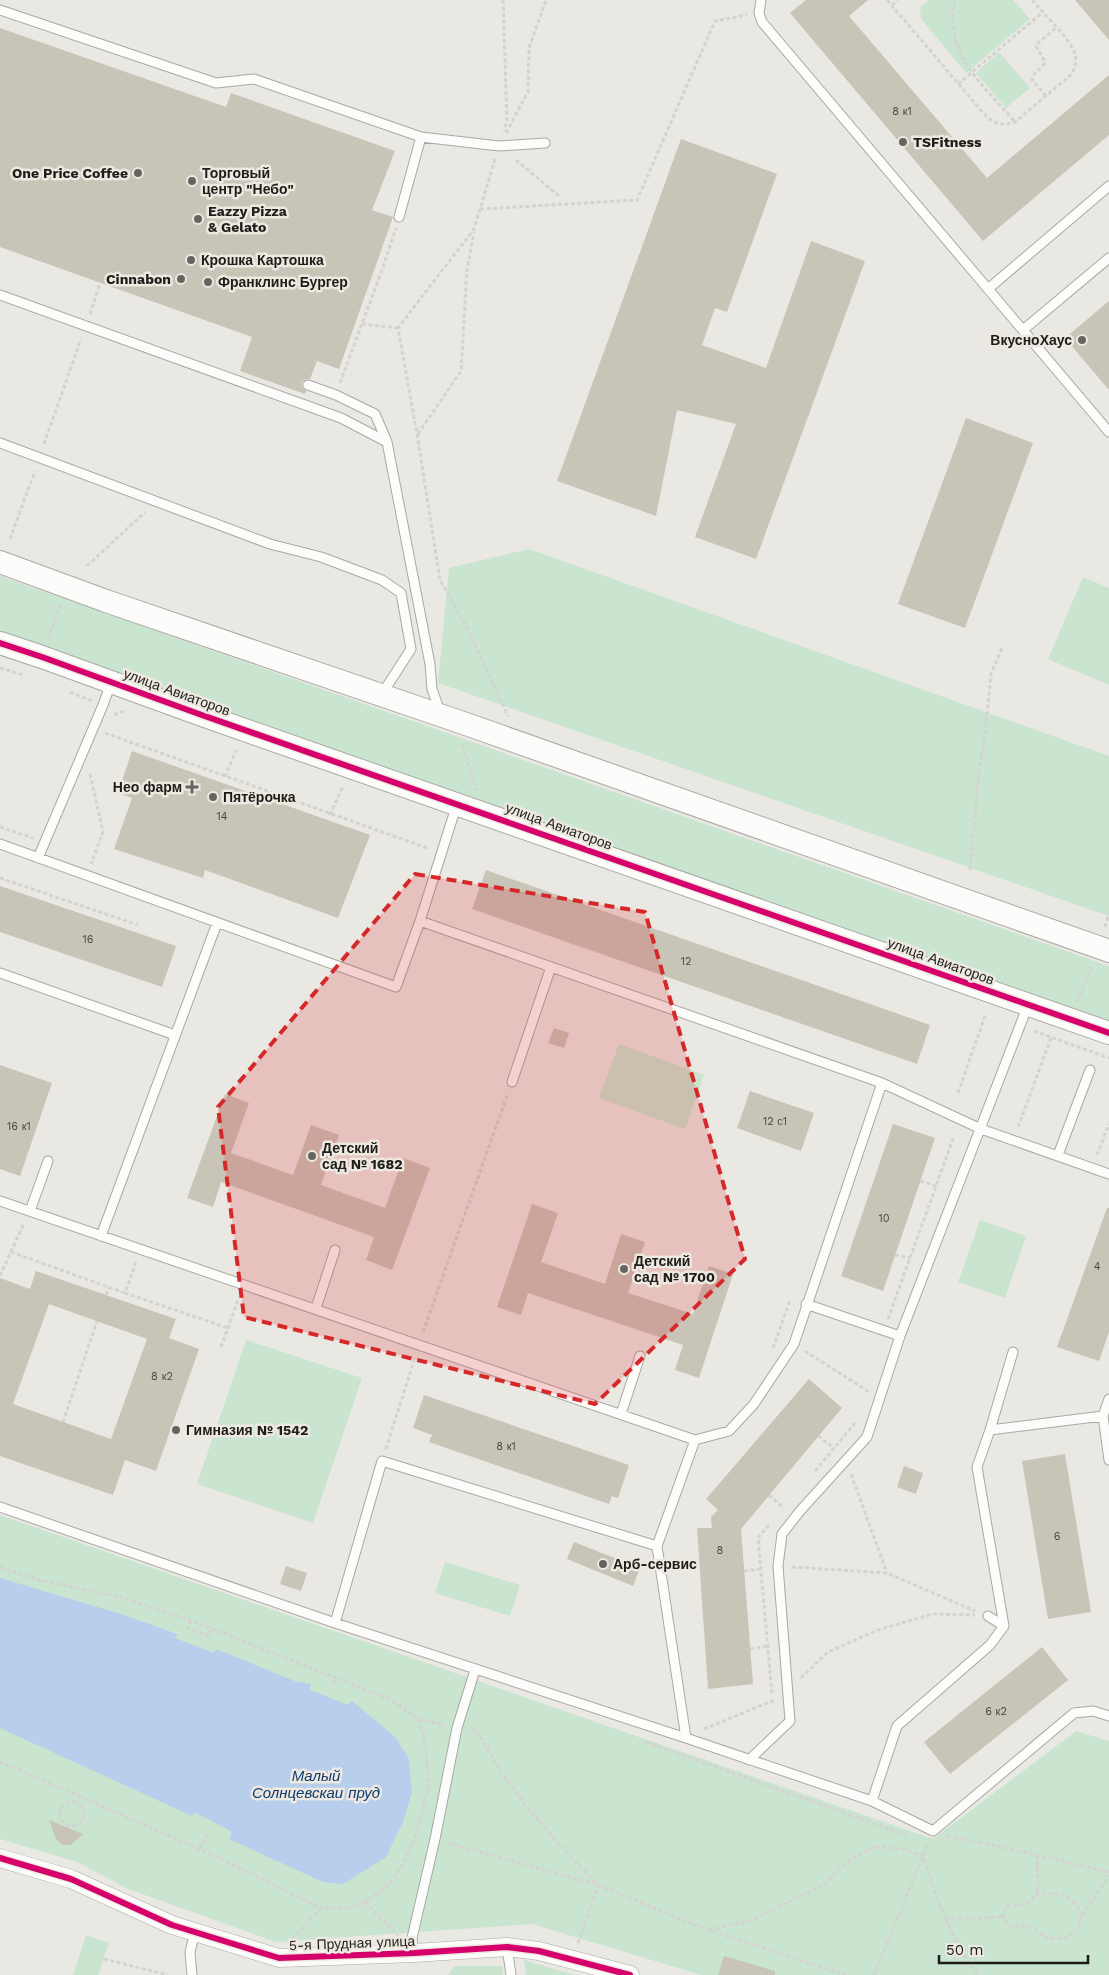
<svg xmlns="http://www.w3.org/2000/svg" width="1109" height="1975" viewBox="0 0 1109 1975" font-family="'Work Sans',sans-serif">
<style>
.green{fill:#c9e5cf}
.water{fill:#b7ceed}
.building{fill:#c9c4b8;fill-rule:evenodd}
.lines{fill:none;stroke-linecap:round;stroke-linejoin:round}
.service-casing{stroke:#a9a8a4;stroke-width:11}
.minor-casing{stroke:#a9a8a4;stroke-width:19}
.tertiary-casing{stroke:#a9a8a4;stroke-width:24}
.path{stroke:#d4d3d1;stroke-width:3;stroke-dasharray:4 2.5;stroke-linecap:butt}
.service{stroke:#fcfcfb;stroke-width:9}
.minor{stroke:#fcfcfb;stroke-width:18}
.tertiary{stroke:#fcfcfb;stroke-width:22}
.cycleway-casing{stroke:#ede9e0;stroke-width:9}
.cycleway{stroke:#d6006c;stroke-width:6}
.marked{fill:#d62828;fill-opacity:0.2;stroke:#d62828;stroke-width:4;stroke-dasharray:10 6;stroke-linejoin:round}
.poi-dot{fill:#666460;stroke:#ede9e0;stroke-width:2}
.labels{text-anchor:middle;stroke-width:5;stroke-linejoin:round;paint-order:stroke}
.number-label{font-size:11px;fill:#4a4742}
.poi-label{font-size:14px;font-weight:bold;fill:#1f1d1a;stroke:#ede9e0;text-anchor:start}
.street-label{font-size:14px;fill:#1f1d1a;stroke:#ede9e0}
.water-label{font-size:15px;font-style:italic;fill:#0f3a70;stroke:#ede9e0}
</style>
<rect width="100%" height="100%" fill="#eae8e3"/>
<path class="green" d="M929,0h84l17,19 -64,54 -44,-53 -2,-5 1,-9z
M999,52l31,36 -24,20 -30,-35z
M529,549l580,207v160l-671,-233 11,-115z
M0,576l1109,390v56l-1109,-390z
M1083,577l26,11v97l-61,-26z
M619,1044l85,31 -19,54 -86,-31z
M980,1220l46,16 -21,62 -47,-16z
M246,1340l116,38 -49,145 -116,-39z
M0,1515l933,324 143,-108 33,10v234h-408l-169,-51 -256,18 -148,-53 -51,-27 -77,-23z
M445,1562l75,23 -10,31 -75,-23z
M86,1935l23,8 -11,32h-25z
M524,1960l50,15h-48z
M454,1966h48l1,9h-55z"/>
<path class="water" d="M0,1578l121,36 56,20 -2,4 39,15 2,-4 81,33 14,2 -1,6 38,15 4,-4 43,36 14,22 3,33 -9,30 -17,35 -43,27 -20,-2 -94,-43 3,-7 -37,-20 -3,4 -192,-88z"/>
<path class="building" d="M806,0h62l-19,16 138,162 122,-103v60l-126,106 -193,-228z
M1075,0h34v40z
M0,28l226,79 5,-14 164,58 -23,59 21,7 -54,152 -22,-8 -7,18h-4l-4,3v5l4,4 -1,3 -65,-23 12,-34 -252,-90z
M681,139l96,35 -50,138 -12,-4 -13,37 64,23 45,-127 54,20 -109,298 -61,-22 41,-113 -59,-14 -21,106 -99,-35z
M1109,301v89l-44,-52z
M966,418l67,25 -68,185 -67,-24z
M132,751l238,84 -32,83 -133,-48 -2,8 -89,-29 18,-51 -14,-5z
M486,870l444,155 -13,39 -445,-155z
M0,886l176,60 -14,41 -162,-55z
M554,1028l15,5 -5,15 -16,-5z
M0,1065l52,18 -32,93 -20,-7z
M750,1091l64,22 -13,38 -64,-23z
M225,1094l24,9 -18,50 62,22 18,-50 28,10 -18,50 64,23 18,-50 27,10 -38,102 -26,-10 8,-23 -153,-55 -8,25 -26,-9z
M893,1124l42,14 -52,153 -42,-15z
M532,1204l26,9 -17,49 64,22 16,-50 24,8 -17,51 65,21 16,-48 24,8 -34,104 -24,-8 8,-25 -155,-52 -7,22 -24,-8z
M1107,1208h2v124l-10,29 -42,-14z
M36,1271l140,48 -7,19 30,11 -43,122 -31,-11 -12,35 -113,-39v-178l30,11zM49,1304l98,35 -36,100 -98,-35z
M809,1379l33,29 -101,121 12,155 -45,5 -11,-161h15l-1,-11 7,-7 -12,-11z
M424,1395l205,70 -11,33 -6,-2 -3,8 -180,-62 3,-7 -19,-7z
M1065,1454l26,158 -43,7 -26,-158z
M904,1466l19,7 -7,21 -19,-7z
M574,1542l66,26 -7,18 -66,-27z
M286,1566l21,7 -6,18 -21,-7z
M1042,1647l26,33 -118,94 -26,-32z
M49,1820l34,14 -12,11h-9l-6,-6z
M724,1956l51,15v4h-57z"/>
<g class="lines">
<g class="service-casing">
<path id="service" d="M761,0l-2,13 3,9 226,267 121,-103
M0,10l216,73 38,-4 167,58 -22,80
M421,137l78,9 46,-3
M988,289l121,143
M0,295l341,123 46,24
M1023,330l86,-72
M308,385l28,10 39,19 12,28 43,222 2,25 8,23
M0,443l270,101 51,13 61,23 19,13 10,56 -29,45
M0,844l396,143 24,-66 37,-117
M38,858l65,-153 8,-22
M0,973l175,62
M512,1082l39,-115
M882,1083l99,46 128,45
M1058,1155l32,-85
M0,1201l695,239 34,-9 25,-27 40,-60 88,-261 -462,-162
M30,1211l18,-50
M101,1236l116,-313
M806,1304l94,32 128,-331
M316,1308l19,-58
M1109,1399l-6,17 6,44
M621,1414l19,-58
M990,1430l23,-78
M0,1507l335,116 47,-162 275,85 38,-106
M988,1616l16,10
M335,1623l351,115 -29,-192
M686,1738l186,63 61,30 141,-118 19,-2 16,5
M749,1760l41,-39 -12,-155 4,-32 18,-23 67,-74 33,-101
M872,1801l25,-75 93,-81 14,-19 -27,-159 13,-37 113,-14
M507,1947l4,28
M414,1953l-2,-15 23,-99 22,-111 18,-58
M192,1975l-2,-23 5,-20"/>
</g>
<g class="minor-casing">
<path id="minor" d="M0,1858l71,21 101,46 107,33 135,-5 93,-6 32,4 91,24"/>
</g>
<g class="tertiary-casing">
<path id="tertiary" d="M0,562l106,39 360,123 643,227
M0,643l42,14 157,57 910,319"/>
</g>
<path class="path" d="M503,0l4,120 -3,11
M887,0l99,116c9,8 16,10 29,6l57,-48c3,-7 5,-13 3,-20 -4,-14 -32,-41 -43,-54
M955,0c-11,56 27,83 60,122
M892,5l6,-5
M958,84l85,-72
M1046,96l-14,-16c0,-8 11,-11 13,-18l-9,-16 2,-3 18,-15
M506,133l22,-41 1,-44 17,-48
M495,159l-21,70 -76,99 19,106 23,146 25,44 43,92
M516,160l43,36
M480,209l157,-9 78,-179 32,-6
M90,314l10,-31
M362,324l36,4
M340,383l42,-113 14,-42
M418,434l43,-63 6,-101 7,-38
M44,444l37,-105
M10,539l25,-68
M87,566l58,-54
M48,639l12,-34
M0,668l24,7
M70,692l22,9
M114,715l10,-4
M105,733l322,115
M462,744l14,46
M90,774l13,58 -12,32
M225,777l11,-27
M330,815l13,-29
M0,827l33,11
M970,870l9,-99 6,-35 6,-62 11,-26
M0,878l138,47
M1105,927l4,-14
M1077,1001l15,-35
M1034,1031l75,27
M958,1093l28,-80
M1018,1127l33,-89
M1097,1155l12,-31
M920,1181l16,5
M11,1252l114,41
M895,1255l15,3
M136,1262l-11,31 103,35
M0,1276l24,-53
M106,1295l3,-8
M888,1319l66,-183
M423,1332l85,-239
M221,1347l18,-50
M773,1348l17,-48
M805,1351l64,41
M63,1422l34,-101
M818,1436l16,12
M386,1449l29,-92
M815,1471l41,-49
M851,1474l36,99
M769,1495l15,13
M769,1525l-11,13 14,157
M0,1567l39,13 85,18 66,22 199,79 30,20 7,29 2,40 -13,49 -9,22 -16,25 -25,18 -22,7 -22,-1 -121,-59 -200,-87
M792,1567l95,6 88,38
M744,1571l17,-2
M190,1620l-2,8 20,8 3,-8
M750,1649l17,-3
M801,1678l27,-26 50,-22 55,-16 42,1
M333,1684l3,-6
M419,1719l26,6
M472,1727c15,16 22,37 35,54 28,37 59,71 91,104l-20,58
M704,1729l68,-28v2
M646,1742l260,93
M60 1814a12 12 0 1 1 24 0a12 12 0 1 1-24 0Z
M947,1836l69,14 93,22
M448,1843l150,42 110,45 138,45
M200,1849l7,-15
M1037,1855l1,38
M365,1902l33,34
M1082,1915c-12,-22 -20,-21 -44,-22l-12,11 -19,2 -4,11 7,9h18l21,13 15,-1 13,-7 5,-16 27,-39
M945,1919l58,-2
M710,1930l39,-9 74,-35 22,-23 29,-16 30,2 19,7c13,42 28,84 55,119
M292,1939l29,-31
M104,1959l64,16
M874,1975l54,-131"/>
<use href="#service" class="service"/>
<use href="#minor" class="minor"/>
<use href="#tertiary" class="tertiary"/>
<g class="cycleway-casing">
<path id="cycleway" d="M0,643l42,14 157,57 910,319
M0,1858l71,21 101,46 107,33 135,-5 93,-6 32,4 91,24"/>
</g>
<use href="#cycleway" class="cycleway"/>
</g>
<path class="marked" d="M415,874l230,38 100,347 -150,145 -351,-87 -26,-210z"/>
<g class="poi-dot">
<circle cx="903" cy="142" r="5"/>
<circle cx="138" cy="173" r="5"/>
<circle cx="192" cy="181" r="5"/>
<circle cx="198" cy="219" r="5"/>
<circle cx="191" cy="260" r="5"/>
<circle cx="181" cy="279" r="5"/>
<circle cx="208" cy="282" r="5"/>
<circle cx="1082" cy="340" r="5"/>
<path d="M189.5 779.5h5v5h5v5h-5v5h-5v-5h-5v-5h5z"/>
<circle cx="213" cy="797" r="5"/>
<circle cx="312" cy="1156" r="5"/>
<circle cx="624" cy="1269" r="5"/>
<circle cx="176" cy="1430" r="5"/>
<circle cx="603" cy="1564" r="5"/>
</g>
<g class="labels">
<g class="number-label">
<text x="902" y="115">8 к1</text>
<text x="222" y="820">14</text>
<text x="88" y="943">16</text>
<text x="686" y="965">12</text>
<text x="775" y="1125">12 с1</text>
<text x="19" y="1130">16 к1</text>
<text x="884" y="1222">10</text>
<text x="1097" y="1270">4</text>
<text x="162" y="1380">8 к2</text>
<text x="506" y="1450">8 к1</text>
<text x="1057" y="1540">6</text>
<text x="720" y="1554">8</text>
<text x="996" y="1715">6 к2</text>
</g>
<g class="poi-label">
<text x="913" y="147">TSFitness</text>
<text x="128" y="178" text-anchor="end">One Price Coffee</text>
<text x="202" y="178">Торговый<tspan x="202" dy="16">центр "Небо"</tspan></text>
<text x="208" y="216">Eazzy Pizza<tspan x="208" dy="16">&amp; Gelato</tspan></text>
<text x="201" y="265">Крошка Картошка</text>
<text x="171" y="284" text-anchor="end">Cinnabon</text>
<text x="218" y="287">Франклинс Бургер</text>
<text x="1072" y="345" text-anchor="end">ВкусноХаус</text>
<text x="182" y="792" text-anchor="end">Нео фарм</text>
<text x="223" y="802">Пятёрочка</text>
<text x="322" y="1153">Детский<tspan x="322" dy="16">сад № 1682</tspan></text>
<text x="634" y="1266">Детский<tspan x="634" dy="16">сад № 1700</tspan></text>
<text x="186" y="1435">Гимназия № 1542</text>
<text x="613" y="1569">Арб-сервис</text>
</g>
<g class="street-label">
<text transform="translate(177 692) rotate(20)" y="5">улица Авиаторов</text>
<text transform="translate(559 826) rotate(20)" y="5">улица Авиаторов</text>
<text transform="translate(941 961) rotate(20)" y="5">улица Авиаторов</text>
<text transform="translate(352 1943) rotate(-2)" y="5">5-я Прудная улица</text>
</g>
<g class="water-label">
<text x="316" y="1781">Малый<tspan x="316" dy="17">Солнцевскаи пруд</tspan></text>
</g>
</g>
<path d="M939 1955v8h149v-8" fill="none" stroke="#1f1d1a" stroke-width="2.5"/>
<text x="946" y="1955" font-size="15" fill="#1f1d1a" stroke="#ede9e0" stroke-width="4" paint-order="stroke">50 m</text>
</svg>
